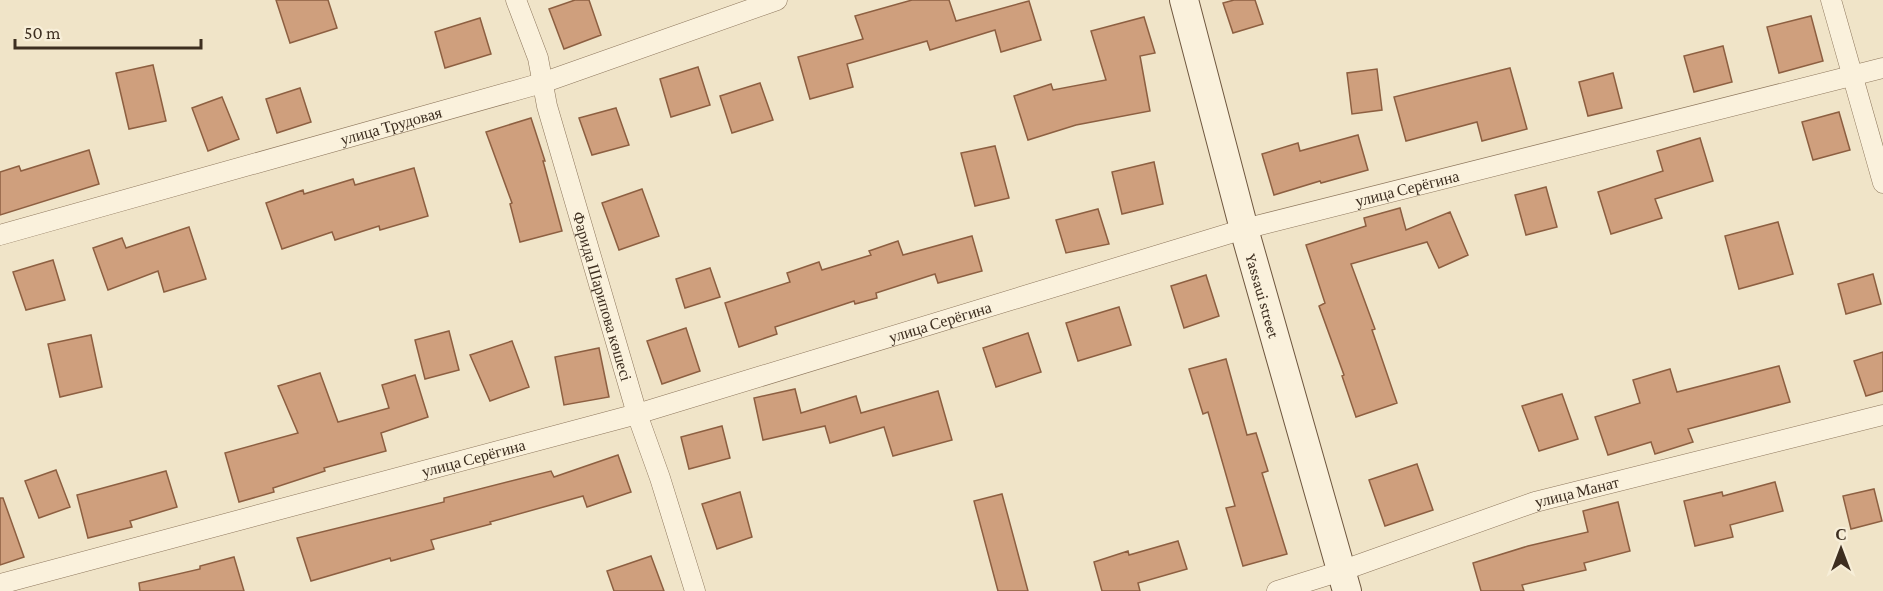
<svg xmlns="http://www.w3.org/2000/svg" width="1883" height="591" viewBox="0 0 1883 591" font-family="'Crimson Pro',serif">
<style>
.building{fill:#cf9f7d;stroke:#8d5f41;stroke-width:1.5}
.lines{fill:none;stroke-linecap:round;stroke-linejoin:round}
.street-casing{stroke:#8d765c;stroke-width:21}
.secondary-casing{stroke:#6f573f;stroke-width:30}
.street{stroke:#faf1dc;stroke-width:20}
.secondary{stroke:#faf1dc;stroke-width:28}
.labels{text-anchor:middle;stroke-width:5;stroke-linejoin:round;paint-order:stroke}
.street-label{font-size:16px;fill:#3d2e20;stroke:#f7eed8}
</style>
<rect width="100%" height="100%" fill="#f0e4c8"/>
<path class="building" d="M276,0h52l9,28 -47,15z
M575,0h14l12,35 -37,14 -15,-40z
M912,0h37l7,21 73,-20 12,39 -40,12 -6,-22 -65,20 -3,-9 -80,23 6,23 -43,12 -12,-42 65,-18 -8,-23z
M1234,0h21l8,24 -30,9 -10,-30z
M1811,16l12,45 -44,12 -12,-46z
M1144,17l11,36 -15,3 10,55 -74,14 -48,15 -14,-44 37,-12 2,6 53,-10 -15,-49z
M480,18l11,36 -46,14 -10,-36z
M1723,46l9,36 -38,10 -10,-36z
M153,65l13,56 -37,8 -13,-56z
M698,67l12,38 -39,12 -11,-38z
M1510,68l17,61 -45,12 -5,-19 -71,19 -12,-44z
M1377,69l5,41 -30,4 -5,-41z
M1613,73l9,35 -34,8 -9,-34z
M760,83l13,37 -41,13 -12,-37z
M300,88l11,34 -34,11 -11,-34z
M222,97l17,42 -31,12 -16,-43z
M616,108l13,37 -37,10 -13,-37z
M1839,112l11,38 -37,10 -11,-38z
M531,118l14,43h-2l19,70 -42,11 -10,-38 2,-1 -26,-71z
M1358,135l10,35 -47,13 -1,-2 -46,14 -12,-41 36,-11 2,8z
M1700,138l13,43 -58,18 7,19 -51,16 -13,-42 65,-21 -6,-20z
M995,146l14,52 -34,8 -14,-53z
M89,150l10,34 -99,31v-43l19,-6 2,5z
M1154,162l9,42 -41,10 -10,-42z
M414,168l14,48 -48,14 -1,-4 -44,14 -3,-8 -50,17 -16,-46 37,-13 1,4 49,-15 2,6z
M1546,187l11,40 -31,8 -11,-40z
M642,189l17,47 -40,14 -17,-47z
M1400,208l6,22 44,-18 18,43 -29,13 -12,-26 -76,22 24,65 -3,1 25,73 -41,14 -14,-41 2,-1 -25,-69 6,-3 -19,-58 60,-19 -2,-8z
M1098,209l11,35 -43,9 -10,-33z
M1778,222l15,52 -54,15 -14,-53z
M189,227l17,52 -42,13 -6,-21 -50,19 -15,-42 29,-10 4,10z
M972,236l10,35 -44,12 -3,-9 -59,19 1,5 -22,6 -1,-3 -79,26 2,7 -38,13 -14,-44 65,-21 -3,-9 32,-11 3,8 49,-15 -2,-4 29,-10 5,14z
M53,260l12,40 -39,10 -13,-38z
M710,268l10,29 -35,11 -9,-29z
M1873,274l8,30 -35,10 -8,-30z
M1206,275l13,41 -35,12 -13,-42z
M1119,307l12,38 -53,16 -12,-38z
M686,328l14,43 -38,13 -15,-43z
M449,331l10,39 -34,9 -10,-39z
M1028,333l13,39 -45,15 -13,-39z
M91,335l11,52 -42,10 -12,-53z
M512,341l17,46 -39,14 -20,-46z
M599,348l10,49 -45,8 -9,-48z
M1883,352v39l-17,5 -12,-35z
M1226,359l21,76 9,-2 12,38 -6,2 25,81 -44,12 -17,-58 9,-2 -27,-94 -5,2 -14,-45z
M1779,366l11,36 -102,27 5,13 -38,12 -4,-12 -43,13 -13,-38 45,-14 -7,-23 37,-11 7,23z
M320,373l18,49 51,-14 -7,-23 33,-10 13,42 -47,16 5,18 -62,17 1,3 -52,17 1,4 -35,10 -14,-49 73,-20 -20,-47z
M795,389l6,24 55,-17 5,17 77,-22 14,49 -59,16 -9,-29 -54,16 -5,-17 -62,14 -9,-42z
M1562,394l16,45 -39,12 -17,-45z
M722,426l8,32 -41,11 -8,-32z
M618,455l13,37 -44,15 -4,-11 -93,26 1,2 -60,16 3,9 -43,12 -1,-3 -79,23 -14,-43 147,-36v-4l107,-27 3,6z
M1417,464l16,46 -48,16 -16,-46z
M56,470l14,37 -31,11 -14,-37z
M166,471l11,36 -47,14 2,6 -44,11 -11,-43z
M1775,482l8,29 -53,14 3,12 -38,9 -11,-45 38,-9 1,4z
M1874,489l8,32 -31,8 -8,-33z
M740,492l12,45 -35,12 -15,-45z
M1002,494l26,97h-30l-24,-90z
M0,498h3l21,59 -24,8z
M1618,502l12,49 -46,12 2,7 -64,15 2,6h-43l-8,-28 55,-17 60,-14 -5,-21z
M1178,541l9,28 -49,14 2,8h-38l-8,-29 34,-11 1,4z
M651,556l13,35h-50l-7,-20z
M234,557l10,34h-104l-1,-8 61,-14v-3z"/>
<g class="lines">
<g class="street-casing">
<g id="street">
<path id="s1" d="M516,0l22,58 9,48 90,308 23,64 35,113"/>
<path d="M1831,0l52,183"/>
<path id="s2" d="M0,235l542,-152 235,-83"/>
<path id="s3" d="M0,584l637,-170 607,-185 639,-161"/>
<path id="s4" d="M1277,591l64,-20 194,-69 348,-87"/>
</g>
</g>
<g class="secondary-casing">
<g id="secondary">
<path id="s5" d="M1184,0l60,229 103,362"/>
</g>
</g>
<use href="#street" class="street"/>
<use href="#secondary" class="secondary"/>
</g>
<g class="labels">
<g class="street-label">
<text dy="6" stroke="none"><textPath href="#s2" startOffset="406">улица Трудовая</textPath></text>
<text dy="6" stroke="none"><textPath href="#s3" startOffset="1462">улица Серёгина</textPath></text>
<text dy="6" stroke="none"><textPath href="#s1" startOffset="309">Фарида Шарипова көшесі</textPath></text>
<text dy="6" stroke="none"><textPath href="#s5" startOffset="306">Yassaui street</textPath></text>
<text dy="6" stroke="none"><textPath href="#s3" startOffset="976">улица Серёгина</textPath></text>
<text dy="6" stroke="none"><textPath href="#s3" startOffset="490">улица Серёгина</textPath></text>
<text dy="6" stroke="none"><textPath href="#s4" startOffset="316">улица Манат</textPath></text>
</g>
</g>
<g transform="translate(1841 549)" stroke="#f7eed8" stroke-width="4.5" paint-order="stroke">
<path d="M0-4.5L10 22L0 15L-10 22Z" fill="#3d2e20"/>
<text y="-9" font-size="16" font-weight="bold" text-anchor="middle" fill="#3d2e20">С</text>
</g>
<path d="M15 39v9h186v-9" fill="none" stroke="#3d2e20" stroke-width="3"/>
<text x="24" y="39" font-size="18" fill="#3d2e20" stroke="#f7eed8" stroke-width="4.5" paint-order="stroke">50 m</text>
</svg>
